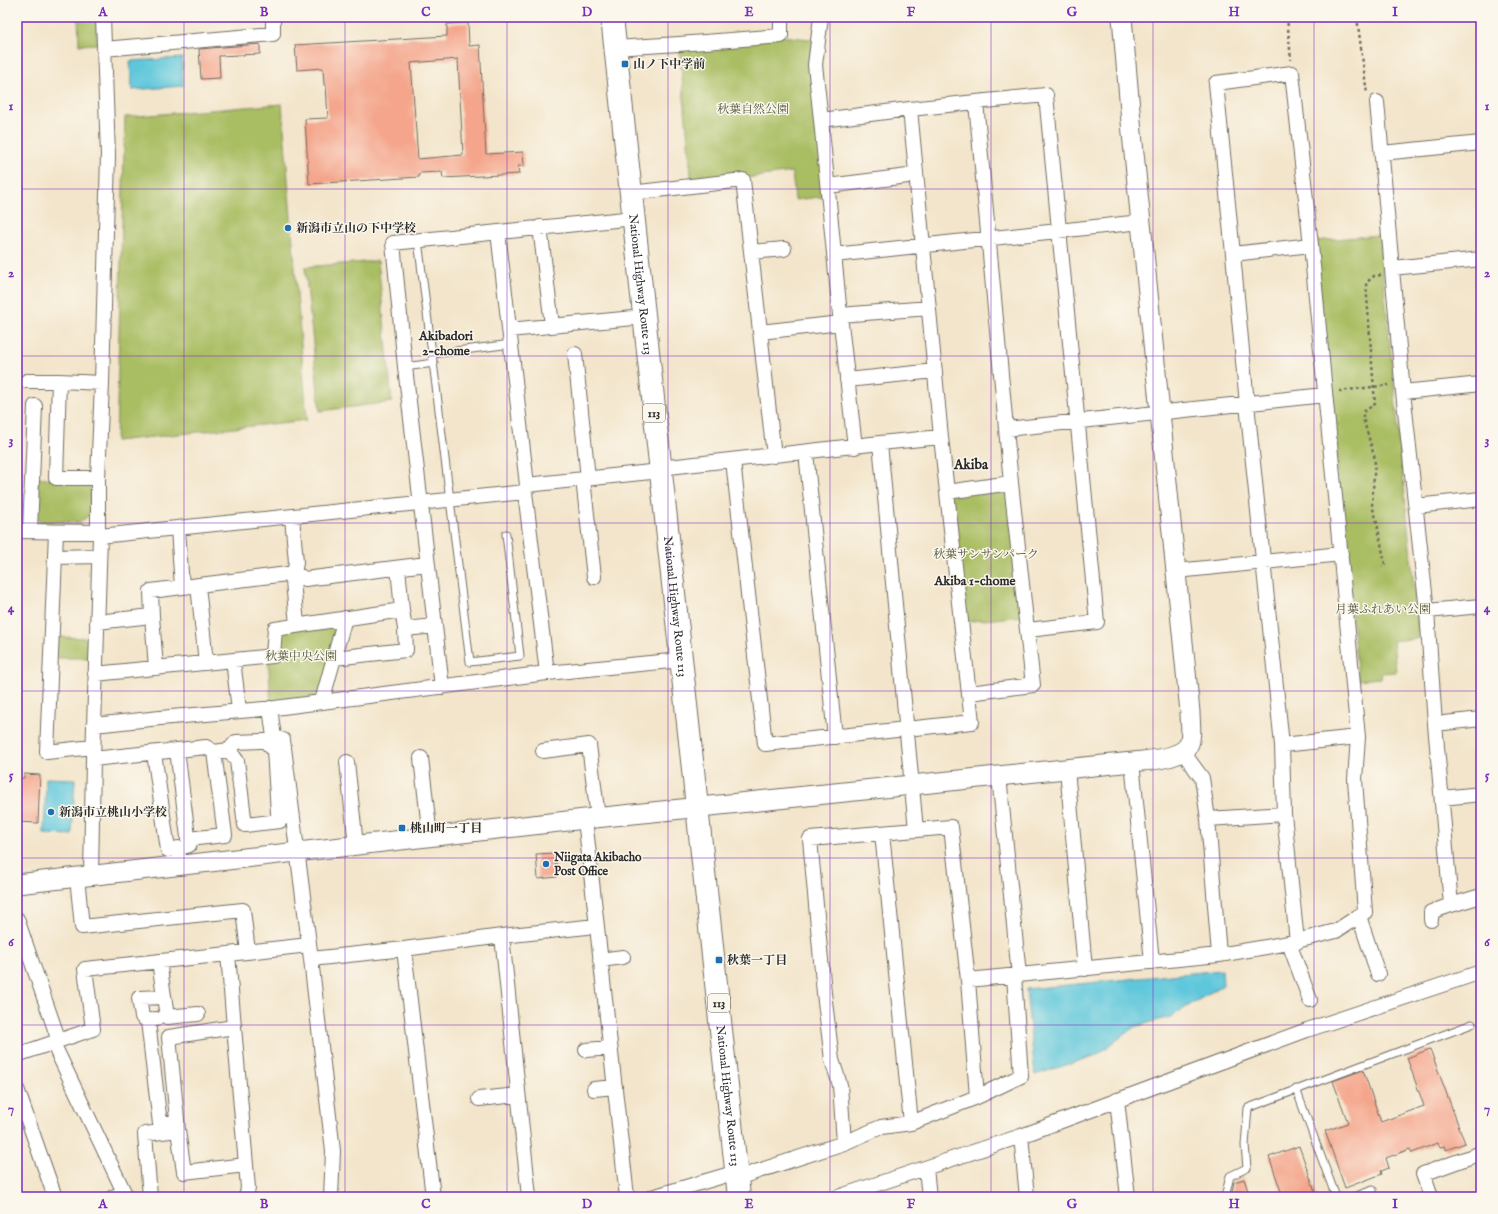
<svg xmlns="http://www.w3.org/2000/svg" width="1498" height="1214" viewBox="0 0 1498 1214" font-family="'IM FELL English','Noto Serif JP',serif">
<style>
.green{fill:#a9bd62;stroke:#6a7446}
.water{fill:#5ec7db;stroke:#447983}
.building{fill:#f4a58b;fill-rule:evenodd}
.lines{fill:none;stroke-linecap:round;stroke-linejoin:round}
.lane-casing{stroke:#716c63;stroke-width:9}
.street-casing{stroke:#716c63;stroke-width:16}
.secondary-casing{stroke:#716c63;stroke-width:21}
.highway-casing{stroke:#716c63;stroke-width:24}
.path{stroke:#716c63;stroke-width:2.5;stroke-dasharray:3 3;stroke-linecap:butt}
.lane{stroke:#fff;stroke-width:7}
.street{stroke:#fff;stroke-width:14}
.secondary{stroke:#fff;stroke-width:19}
.highway{stroke:#fff;stroke-width:22}
.grid{fill:none;stroke:#7b2cbf;stroke-width:1;stroke-opacity:0.55}
.poi-dot{fill:#1f6fb2;stroke:#fbf7ec;stroke-width:1.5}
.labels{text-anchor:middle;stroke-width:3;stroke-linejoin:round;paint-order:stroke}
.shield{fill:#fbf7ec;stroke:#696865;stroke-width:1}
.shield-label{font-size:11px;font-weight:bold;fill:#2b2b2b}
.poi-label{font-size:12px;font-weight:bold;fill:#2b2b2b;stroke:#fbf7ec;text-anchor:start}
.park-label{font-size:12px;fill:#51573c;stroke:#fbf7ec}
.street-label{font-size:12px;fill:#2b2b2b;stroke:#fbf7ec}
.neighbourhood-label{font-size:13px;font-weight:bold;fill:#2b2b2b;stroke:#fbf7ec}
.quarter-label{font-size:14px;font-weight:bold;fill:#2b2b2b;stroke:#fbf7ec}
.neatline{fill:none;stroke:#7b2cbf;stroke-width:1.5}
.grid-label{font-size:13px;text-anchor:middle;font-weight:bold;fill:#7b2cbf}
</style>
<rect width="100%" height="100%" fill="#fbf7ec"/>
<filter id="ink" filterUnits="userSpaceOnUse"><feTurbulence type="fractalNoise" baseFrequency=".025" numOctaves="2"/><feDisplacementMap in="SourceGraphic" scale="8" xChannelSelector="R" yChannelSelector="G"/><feConvolveMatrix kernelMatrix="1 2 1 2 8 2 1 2 1" color-interpolation-filters="sRGB"/></filter>
<filter id="wash" filterUnits="userSpaceOnUse"><feTurbulence type="fractalNoise" baseFrequency=".012" numOctaves="4" result="noise"/><feDisplacementMap in="SourceGraphic" scale="16" xChannelSelector="R" yChannelSelector="G"/><feGaussianBlur stdDeviation="0.9" result="paint"/><feColorMatrix in="noise" values="0 0 0 0 0 0 0 0 0 0 0 0 0 0 0 0 0 1.4 0 .05"/><feComposite in="paint" operator="in"/></filter>
<g filter="url(#wash)">
<rect width="100%" height="100%" fill="#f3e5cb"/>
<path class="green" d="M78,17h19v27l-18,1z
M781,36l38,4 10,156 -34,4 -3,-28 -100,13 -13,-141z
M282,104l25,316 -191,21 9,-324z
M1379,235l40,403 -26,3 3,31 -16,1 1,5 -23,2 -43,-439z
M378,261l14,141 -72,9 -15,-144z
M35,478l56,1 -1,35 -9,8h-42l-5,-9z
M1011,483l15,133 -65,6 -14,-130z
M343,620l-22,79 -50,7 -3,-53 6,-24z
M53,637l43,1 -1,20h-43z"/>
<path class="water" d="M182,58l1,28 -51,4 -2,-29z
M46,778l29,1 -3,56 -28,-1z
M1222,970l1,15 -53,32 -36,10 -37,28 -62,20 -9,-86z"/>
<g id="blocks">
<path class="building" d="M468,23l1,23 11,-1 6,109 37,-2 1,14h-6l1,8 -76,4 -1,-6 -23,1v4l-110,7 -4,-65 23,-1 -2,-33h-2l-1,-17 -26,2 -2,-25 152,-9v-12zM458,59l5,96 -45,4 -7,-96z
M260,44v10l-41,2 1,22 -19,1 -2,-30z
M24,774l16,1 -2,48 -21,-1 1,-44h6z
M555,853l2,24 -19,2 -2,-25z
M1430,1049l35,94 -19,7 -2,-4 -4,1 -2,-4 -26,10 -2,-4 -24,9 3,10 -8,3 1,3 -37,14 -20,-57 23,-8 -15,-42 30,-11 18,52 43,-16 -17,-48z
M1299,1146l18,51h-34l-14,-40z
M1244,1179l6,18h-19l3,-15z"/>
</g>
</g>
<g filter="url(#ink)">
<use href="#blocks" fill-opacity="0" stroke="#716c63" stroke-width="1"/>
<g class="lines">
<g class="lane-casing">
<path id="lane" d="M521,18l12,-1
M418,240l52,422 50,-6 -14,-122
M433,354l78,-10
M405,367l29,-4
M1296,1089l40,108
M1225,1197l5,-21 17,-8 -2,-23 3,-37 224,-84
M1353,1197l20,-7"/>
</g>
<g class="street-casing">
<path id="street" d="M821,17l-6,48 6,55
M615,48l64,-4 102,-8v-19
M104,49l169,-15v-17
M976,102l70,-7 51,527 -69,8
M1377,102l26,290 24,219 8,113 16,181 30,-9
M910,109l66,-7 35,381 22,202 -64,8
M1382,153l99,-10
M828,186l88,-11
M631,193l112,-13 31,276
M540,227l12,98
M498,232l29,253
M751,252l33,-3
M1233,254l78,-9
M834,255l307,-33
M1392,268l89,-9
M840,315l89,-7
M509,330l135,-13
M760,332l81,-9
M575,354l13,124
M847,380l88,-9
M27,381h32l43,2
M59,381l-3,97h42
M1403,392l78,-8
M1006,429l319,-34
M880,443l61,-6
M806,452l29,285
M733,461l32,283 207,-22 -31,-285 -31,-328 -89,11 19,195 15,132
M660,468l220,-25 36,387 -106,9 14,154 8,67 8,25 4,58 37,-16 30,-4 66,-26 -9,-117 -17,-153 -35,3
M583,479l11,98
M525,492l2,-7 133,-14
M947,492l64,-9
M1416,506l65,-7
M292,517l4,45 -3,19 4,44
M178,529l4,58
M17,531l81,1v-54l4,-95 6,-228 -5,-138
M30,531l5,-125
M56,532l-9,220 46,-5
M100,536l425,-44 22,181 134,-13
M55,557l44,-1
M398,568l4,42
M1177,571l164,-17
M198,585l8,78
M1427,611l54,-5
M152,616l4,52
M97,622l55,-6 -1,-25 144,-18 10,6 122,-15
M435,626l-30,-259 -12,-124 241,-25
M334,658l11,-40
M233,660l6,50
M95,674l178,-18 2,-27 127,-19 3,19 30,-3 7,61
M322,701l12,-43 72,-8 -1,-21
M270,708l4,29 9,3 28,219 22,192 -2,46
M1435,724l46,-5
M94,725l66,-7 115,-10 272,-35
M265,741l9,9 4,63 9,-1
M1282,745l76,-8
M177,750l12,95 -2,1
M229,750l8,11 8,64 35,-4 -2,-8
M543,751l46,-6 9,73
M154,753l14,97 10,-2 2,18
M421,758l9,79
M93,759l113,-12 8,5 15,-2 7,-8 46,-2
M347,762l9,83
M1132,762l20,200
M1067,769l18,200
M999,776l20,199
M1442,798l39,-4
M1284,814l13,128
M585,819l42,378
M1208,819l11,136
M882,833l29,290
M188,839l37,-4 -11,-83
M91,876l2,-117 7,-223 -2,-4
M77,877l5,50 161,-17 5,42
M1359,916l19,58
M17,919l42,122
M1431,920v-8l20,-7
M502,936l94,-10
M1289,943l21,57
M311,959l93,-10
M600,960l23,-3
M159,961l8,56 31,-3
M968,980l251,-25 70,-12 47,-12 29,-19 -10,-132 3,-43 -47,-492 -19,-172 -76,10 17,171 14,150 35,341 2,69 -76,5 -6,-41 -19,-26
M156,1019l-8,2 -6,-4 -3,-19 25,-1
M148,1021l12,103 16,-2
M234,1027l14,161 -2,9
M53,1043l71,149 -11,5
M586,1050l24,-2
M17,1055l76,-26 -8,-60 143,-15
M17,1089l38,108
M594,1089l21,-2
M977,1097l44,-21 -7,-100
M479,1099l39,-4
M1117,1100l11,97
M178,1130l6,42 62,-7
M1021,1136l6,61
M926,1168l3,29
M737,1178l107,-35
M150,1197l-5,-63 33,-4 -9,-93 65,-10 -6,-73 81,-9
M433,1197l-29,-248 98,-13 27,261
M652,1197l85,-25
M838,1197l183,-61 286,-106 174,-58
M1431,1197l-8,-23 58,-21"/>
</g>
<g class="secondary-casing">
<path id="secondary" d="M17,884l568,-65 547,-57c15,-2 55,-2 58,-22 2,-8 0,-19 0,-28l-58,-579 -10,-116"/>
</g>
<g class="highway-casing">
<g id="highway">
<path id="s1" d="M612,17l127,1180"/>
</g>
</g>
<path class="path" d="M1287,17l4,43
M1357,17l10,77
M1381,275l-7,1 -8,7 9,121 -12,8v6l12,41 -3,47 4,12 9,46 -3,2
M1339,391l50,-6"/>
<use href="#lane" class="lane"/>
<use href="#street" class="street"/>
<use href="#secondary" class="secondary"/>
<use href="#highway" class="highway"/>
</g>
</g>
<path class="grid" d="M184,17v1180M345,17v1180M507,17v1180M668,17v1180M830,17v1180M991,17v1180M1153,17v1180M1314,17v1180M17,189h1464M17,356h1464M17,523h1464M17,691h1464M17,858h1464M17,1025h1464"/>
<g class="poi-dot">
<rect x="621" y="60" width="8" height="8" rx="2"/>
<circle cx="288" cy="228" r="4"/>
<circle cx="51" cy="812" r="4"/>
<rect x="398" y="824" width="8" height="8" rx="2"/>
<circle cx="546" cy="864" r="4"/>
<rect x="715" y="956" width="8" height="8" rx="2"/>
</g>
<g class="labels">
<g class="shield">
<rect x="643" y="404" width="22" height="18" rx="3"/>
<rect x="708" y="994" width="22" height="18" rx="3"/>
</g>
<g class="shield-label">
<text x="654" y="417">113</text>
<text x="719" y="1007">113</text>
</g>
<g class="poi-label">
<text x="633" y="68">山ノ下中学前</text>
<text x="296" y="232">新潟市立山の下中学校</text>
<text x="59" y="816">新潟市立桃山小学校</text>
<text x="410" y="832">桃山町一丁目</text>
<text x="554" y="861">Niigata Akibacho<tspan x="554" dy="14">Post Office</tspan></text>
<text x="727" y="964">秋葉一丁目</text>
</g>
<g class="park-label">
<text x="753" y="113">秋葉自然公園</text>
<text x="986" y="558">秋葉サンサンパーク</text>
<text x="1383" y="613">月葉ふれあい公園</text>
<text x="301" y="660">秋葉中央公園</text>
</g>
<g class="street-label">
<text dy="4" stroke="none"><textPath href="#s1" startOffset="269">National Highway Route 113</textPath></text>
<text dy="4" stroke="none"><textPath href="#s1" startOffset="593">National Highway Route 113</textPath></text>
<text dy="4" stroke="none"><textPath href="#s1" startOffset="1085">National Highway Route 113</textPath></text>
</g>
<g class="neighbourhood-label">
<text x="446" y="340">Akibadori<tspan x="446" dy="15">2-chome</tspan></text>
<text x="975" y="585">Akiba 1-chome</text>
</g>
<g class="quarter-label">
<text x="971" y="469">Akiba</text>
</g>
</g>
<rect width="1498" height="1214" fill="none" stroke="#fbf7ec" stroke-width="44"/>
<rect x="22" y="22" width="1454" height="1170" class="neatline"/>
<g class="grid-label">
<text x="103" y="16">A</text>
<text x="264" y="16">B</text>
<text x="426" y="16">C</text>
<text x="587" y="16">D</text>
<text x="749" y="16">E</text>
<text x="911" y="16">F</text>
<text x="1072" y="16">G</text>
<text x="1234" y="16">H</text>
<text x="1395" y="16">I</text>
<text x="11" y="110">1</text>
<text x="1487" y="110">1</text>
<text x="11" y="277">2</text>
<text x="1487" y="277">2</text>
<text x="11" y="444">3</text>
<text x="1487" y="444">3</text>
<text x="11" y="612">4</text>
<text x="1487" y="612">4</text>
<text x="11" y="779">5</text>
<text x="1487" y="779">5</text>
<text x="11" y="946">6</text>
<text x="1487" y="946">6</text>
<text x="11" y="1113">7</text>
<text x="1487" y="1113">7</text>
<text x="103" y="1208">A</text>
<text x="264" y="1208">B</text>
<text x="426" y="1208">C</text>
<text x="587" y="1208">D</text>
<text x="749" y="1208">E</text>
<text x="911" y="1208">F</text>
<text x="1072" y="1208">G</text>
<text x="1234" y="1208">H</text>
<text x="1395" y="1208">I</text>
</g>
</svg>
